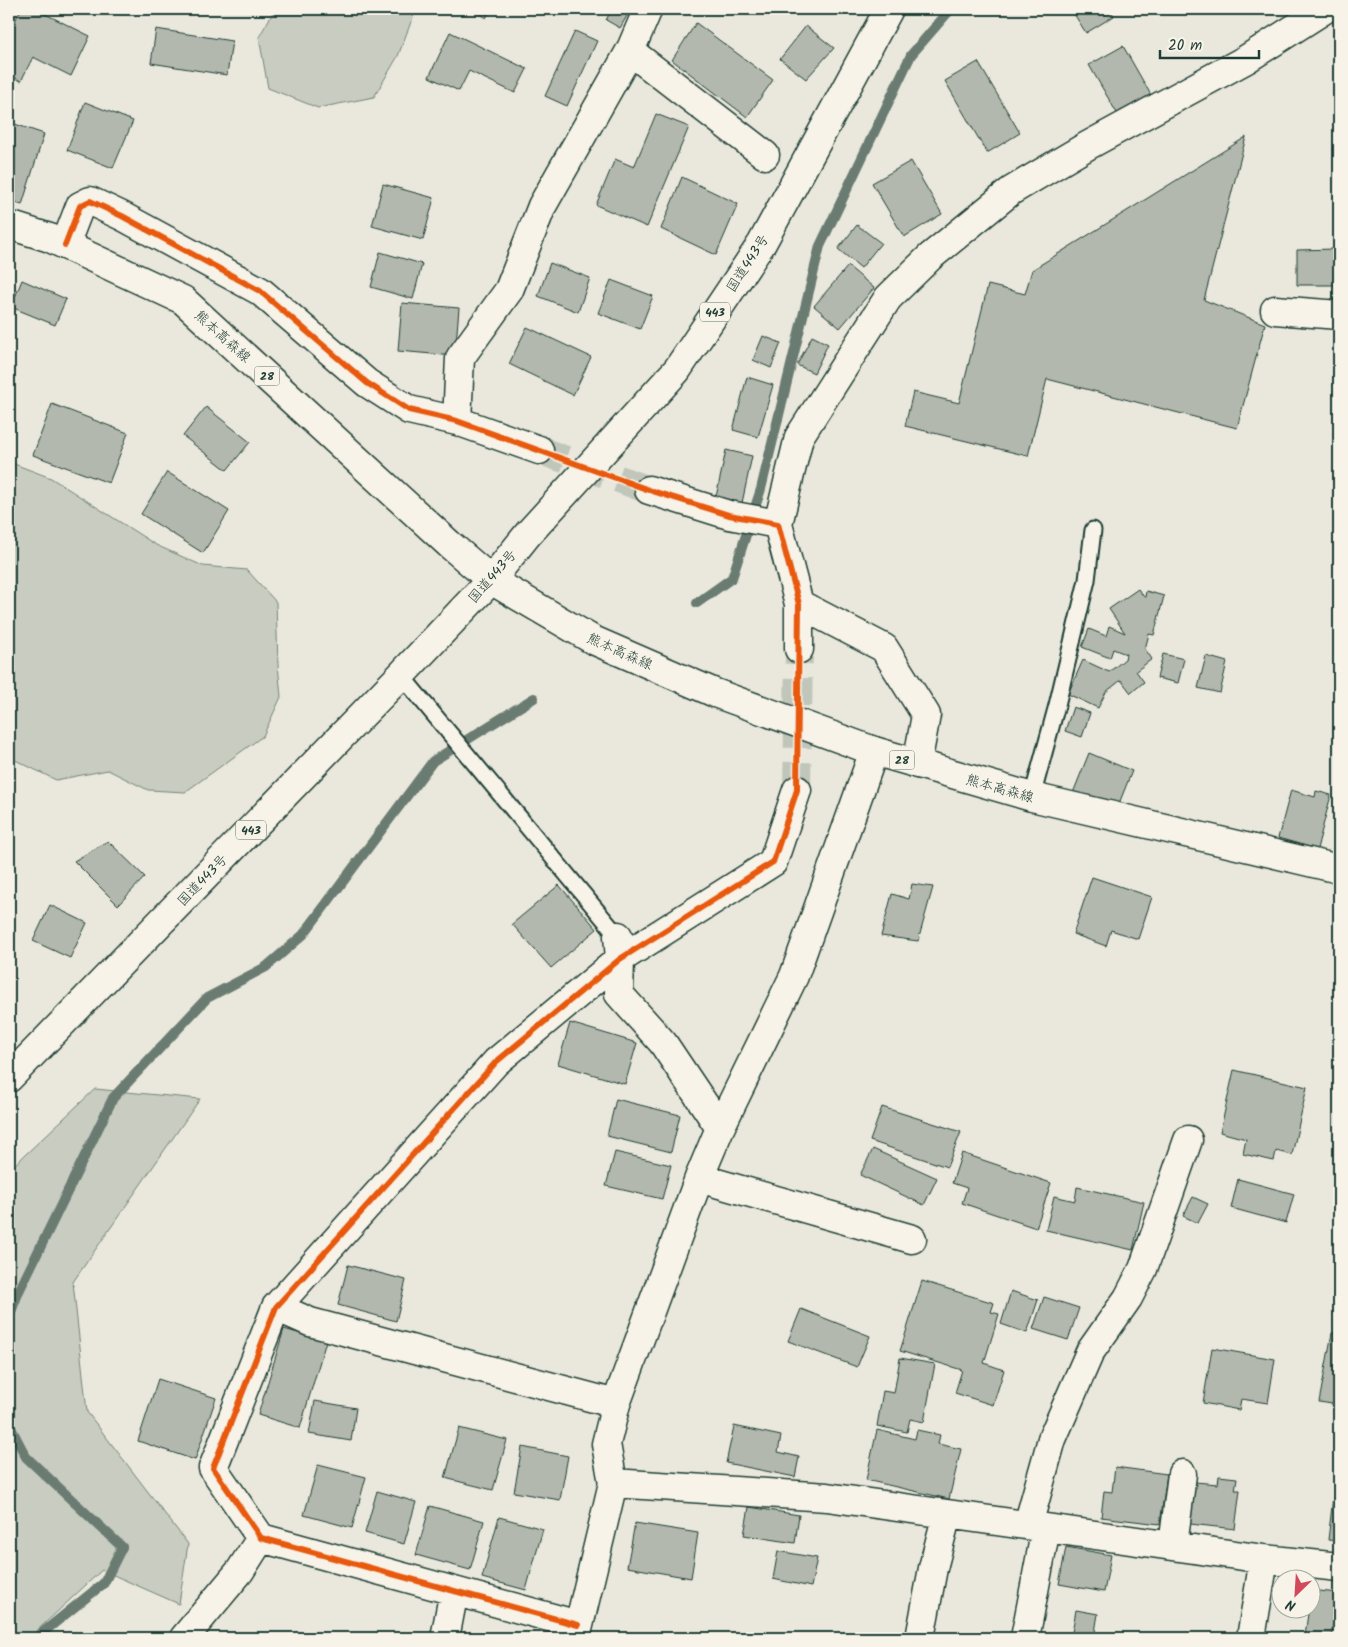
<svg xmlns="http://www.w3.org/2000/svg" width="1348" height="1647" viewBox="0 0 1348 1647" font-family="Kalam,'Klee One',sans-serif">
<style>
.green{fill:#c8ccc1;stroke:#74847a}
.lines{fill:none;stroke-linecap:round;stroke-linejoin:round}
.stream{stroke:#6a7c72;stroke-width:10}
.building{fill:#b2b8ae;stroke:#1f3d34}
.street-tunnel{stroke:#c1c6bb;stroke-width:28;stroke-dasharray:28 14;stroke-linecap:butt}
.lane-casing{stroke:#1f3d34;stroke-width:19}
.street-casing{stroke:#1f3d34;stroke-width:31}
.primary-casing{stroke:#1f3d34;stroke-width:31}
.highway-casing{stroke:#1f3d34;stroke-width:31}
.lane{stroke:#f7f3e8;stroke-width:15}
.street{stroke:#f7f3e8;stroke-width:28}
.primary{stroke:#f7f3e8;stroke-width:28}
.highway{stroke:#f7f3e8;stroke-width:28}
.cycleway-casing{stroke:#f7f3e8;stroke-width:9}
.cycleway{stroke:#e8590c;stroke-width:6}
.labels{text-anchor:middle;stroke-width:4.5;stroke-linejoin:round;paint-order:stroke}
.shield{fill:#f7f3e8;stroke:#60746a;stroke-width:1}
.shield-label{font-size:12px;font-weight:bold;fill:#1f3d34}
.street-label{font-size:14px;fill:#1f3d34;stroke:#f7f3e8}
</style>
<rect width="100%" height="100%" fill="#eae8dd"/>
<filter id="ink" filterUnits="userSpaceOnUse"><feTurbulence type="fractalNoise" baseFrequency=".02" numOctaves="2"/><feDisplacementMap in="SourceGraphic" scale="10" xChannelSelector="R" yChannelSelector="G"/><feConvolveMatrix kernelMatrix="1 2 1 2 8 2 1 2 1" color-interpolation-filters="sRGB"/></filter>
<g filter="url(#ink)">
<path class="green" d="M275,9h141l-18,47 -24,41 -56,11 -50,-20 -9,-51z
M9,462l42,16 105,67 47,21 44,4 29,32 2,62 3,33 -18,39 -78,56 -37,-2 -40,-20 -52,10 -47,-23z
M95,1089l105,10 -127,183 14,130 101,132 -9,60 -77,-34 -73,68h-20v-468z"/>
<g class="lines">
<path class="stream" d="M697,603l35,-25 29,-89 59,-243 91,-191 39,-45 3,-1
M9,1317l10,-26 94,-193 94,-100 59,-31 37,-32 130,-174 101,-63
M9,1424l17,33 96,90 -18,36 -68,55"/>
</g>
<path class="building" d="M21,9h14l55,27 -19,40 -38,-19 -12,24 -12,-6v-42z
M80,9h13l-3,5z
M470,9h21l-5,9z
M612,9h19l-11,19 -14,-8z
M1071,9h39l4,7 -28,17z
M696,23l77,57 -26,37 -75,-57z
M806,26l28,22 -28,31 -26,-20z
M156,29l76,12 -5,34 -76,-12z
M575,31l22,10 -30,65 -22,-10z
M450,32l77,37 -12,24 -46,-22 -10,20 -30,-14z
M1123,46l28,49 -33,20 -29,-50z
M978,62l42,71 -33,20 -42,-72z
M85,102l48,19 -20,47 -46,-18z
M656,114l33,13 -42,100 -51,-22 19,-46 19,8z
M9,122l35,12 -22,71 -13,-4z
M1246,137l-42,163 61,24 -28,104 -190,-49 -19,77 -123,-30 8,-34 46,11 29,-118 37,9 7,-24z
M911,161l31,53 -38,23 -32,-54z
M682,177l56,27 -22,51 -55,-26z
M383,184l51,14 -11,42 -51,-14z
M857,225l24,18 -20,25 -23,-19z
M1336,249v36h-39v-35z
M380,252l42,12 -9,35 -42,-12z
M550,263l40,15 -12,34 -40,-16z
M848,266l26,22 -34,40 -26,-22z
M22,280l44,19 -11,26 -44,-18z
M611,280l42,16 -13,33 -42,-16z
M402,303l57,5 -4,48 -57,-5z
M527,327l64,30 -18,38 -64,-31z
M763,336l18,7 -10,25 -18,-8z
M812,336l16,8 -14,29 -17,-8z
M747,377l26,8 -15,52 -25,-7z
M52,404l76,29 -19,50 -76,-28z
M206,407l44,35 -23,28 -44,-34z
M726,450l26,6 -10,47 -26,-6z
M167,472l62,39 -26,42 -62,-39z
M1138,589l7,9 1,-7 18,5 -10,39 -5,-1 -4,15 7,10 -16,12 8,11 -13,11 -10,-13 -15,12 -8,16 -30,-14 15,-34 26,12 16,-13 1,-5 -13,-5 -3,9 -28,-11 7,-18 17,7 3,-10 16,7 -16,-24z
M1163,654l21,5 -6,24 -21,-5z
M1206,656l21,6 -7,31 -22,-5z
M1073,707l17,6 -8,24 -17,-6z
M1089,753l43,18 -16,40 -43,-18z
M1291,790l24,7 1,-6 15,4 -14,54 -39,-11z
M108,841l37,36 -27,28 -44,-44z
M1092,877l60,20 -14,42 -27,-9 -5,16 -33,-12z
M912,884l21,3 -15,54 -37,-5 11,-42 17,5z
M559,885l38,44 -46,39 -39,-44z
M50,905l37,18 -17,35 -37,-17z
M570,1023l67,20 -12,41 -67,-20z
M1234,1070l73,17 -15,68 -16,-4 -2,10 -31,-7 3,-15 -26,-7z
M616,1099l64,16 -9,37 -64,-16z
M882,1107l79,25 -14,35 -77,-26z
M873,1149l64,29 -13,27 -64,-30z
M615,1152l56,13 -9,34 -56,-13z
M962,1153l89,30 -15,45 -74,-25 5,-15 -15,-5z
M1238,1179l56,15 -8,29 -55,-15z
M1077,1187l67,15 -11,48 -87,-20 8,-34 21,5z
M1193,1197l15,7 -10,19 -15,-7z
M348,1265l58,15 -10,41 -58,-16z
M922,1281l72,22 -3,9 8,2 -15,49 20,7 -11,35 -38,-12 7,-23 -62,-19z
M1011,1291l27,9 -11,33 -26,-9z
M1044,1297l35,11 -11,32 -35,-11z
M801,1309l69,27 -13,31 -69,-26z
M284,1329l42,12 -26,87 -42,-13z
M1332,1333l7,1v71l-20,-3z
M1212,1348l63,11 -7,44 -27,-4 -2,11 -36,-7z
M900,1358l35,6 -11,58 -14,-3 -3,13 -30,-6 6,-35 11,2z
M158,1379l58,19 -21,62 -57,-19z
M315,1401l41,7 -5,33 -42,-7z
M734,1426l47,10 -3,16 21,5 -4,20 -69,-14z
M459,1428l48,12 -14,50 -48,-12z
M877,1430l38,9 2,-9 23,5 -2,9 23,5 -12,50 -83,-19z
M522,1447l46,9 -8,44 -46,-8z
M318,1465l48,12 -14,51 -48,-13z
M1115,1467l52,7 -7,50 -59,-7 3,-26 8,1z
M1219,1476l18,2 -2,12h5l-5,39 -45,-5 5,-42 23,2z
M1335,1481l4,1v59l-11,-1z
M377,1491l39,11 -12,42 -39,-11z
M430,1506l54,15 -14,49 -54,-15z
M749,1507l50,8 -4,28 -51,-8z
M499,1517l44,12 -17,61 -44,-12z
M635,1523l63,10 -7,45 -64,-11z
M1066,1547l45,8 -7,37 -45,-8z
M778,1551l39,7 -6,29 -38,-8z
M1310,1590l28,3 -7,45 -26,-3 3,-21 -12,-2v-2h14z
M1076,1610l22,4 -4,24h-23z"/>
<g class="lines">
<path class="street-tunnel" d="M539,450l110,40
M797,790l2,-141"/>
<g class="lane-casing">
<path id="lane" d="M401,675l217,261
M1032,797l25,-92 30,-125 6,-50"/>
</g>
<g class="street-casing">
<path id="street" d="M630,51l135,104
M65,245l15,-39 10,-5 32,15 138,75 107,92 42,27 48,11 82,29
M1275,310l64,5
M457,421l3,-63 49,-68 33,-84 88,-155 18,-42
M649,490l80,25 49,9 21,80v45
M778,524l21,-87 89,-139 42,-41 81,-66 76,-45 158,-86 80,-51
M799,604l85,44 42,67 -9,49
M720,1128l74,-152 80,-225
M699,1178l213,61
M276,1307l34,15 306,82
M613,1483l214,14 437,62 75,8
M1028,1525l24,-86 38,-87 38,-54 15,-29 45,-129
M1173,1546l9,-72
M578,1625l-317,-87 -48,-70 63,-161 220,-245 124,-103 153,-97 24,-72
M184,1638l56,-67 21,-33
M445,1638l9,-47
M576,1638l37,-155 -7,-39 10,-40 83,-226 21,-50 -57,-85 -44,-49 1,-35 -2,-23
M920,1638l13,-70 14,-54
M1025,1638l21,-110
M1251,1638l13,-79"/>
</g>
<g class="primary-casing">
<path id="primary" d="M9,225l41,13 133,62 266,244 42,36 102,60 122,53 159,58 158,46 307,72"/>
</g>
<g class="highway-casing">
<path id="highway" d="M9,1078l392,-403 90,-95 37,-46 149,-164 85,-127 127,-234"/>
</g>
<use href="#lane" class="lane"/>
<use href="#street" class="street"/>
<use href="#primary" class="primary"/>
<use href="#highway" class="highway"/>
<g class="cycleway-casing">
<path id="cycleway" d="M65,245l15,-39 10,-5 32,15 138,75 107,92 42,27 48,11 192,69 80,25 49,9 21,80 -2,186 -24,72 -153,97 -124,103 -220,245 -63,161 48,70 317,87"/>
</g>
<use href="#cycleway" class="cycleway"/>
</g>
</g>
<g class="labels">
<g class="shield">
<rect x="700" y="302.5" width="30" height="19" rx="4"/>
<rect x="254.5" y="366.5" width="25" height="19" rx="4"/>
<rect x="889.5" y="750.5" width="25" height="19" rx="4"/>
<rect x="236" y="820.5" width="30" height="19" rx="4"/>
</g>
<g class="shield-label">
<text x="715" y="316">443</text>
<text x="267" y="380">28</text>
<text x="902" y="764">28</text>
<text x="251" y="834">443</text>
</g>
<g class="street-label">
<text transform="translate(747 263) rotate(-57)" y="5">国道443号</text>
<text transform="translate(223 336) rotate(42)" y="5">熊本高森線</text>
<text transform="translate(492 576) rotate(-49)" y="5">国道443号</text>
<text transform="translate(620 651) rotate(24)" y="5">熊本高森線</text>
<text transform="translate(1000 788) rotate(16)" y="5">熊本高森線</text>
<text transform="translate(202 880) rotate(-46)" y="5">国道443号</text>
</g>
</g>
<rect width="1348" height="1647" fill="none" stroke="#f7f3e8" stroke-width="30"/>
<rect x="15" y="15" width="1318" height="1617" fill="none" stroke="#1f3d34" stroke-width="2" filter="url(#ink)"/>
<g transform="translate(1296 1594) rotate(205)"><circle r="24" fill="#f7f3e8" stroke="#a1aaa0"/>
<path d="M0-4L9 19L0 12L-9 19Z" fill="#d1495b"/>
<text y="-8" font-size="14" font-weight="bold" text-anchor="middle" fill="#1f3d34">N</text>
</g>
<path d="M1160 50v8h99v-8" fill="none" stroke="#1f3d34" stroke-width="2.5"/>
<text x="1168" y="50" font-size="15" fill="#1f3d34" stroke="#f7f3e8" stroke-width="4" paint-order="stroke">20 m</text>
</svg>
